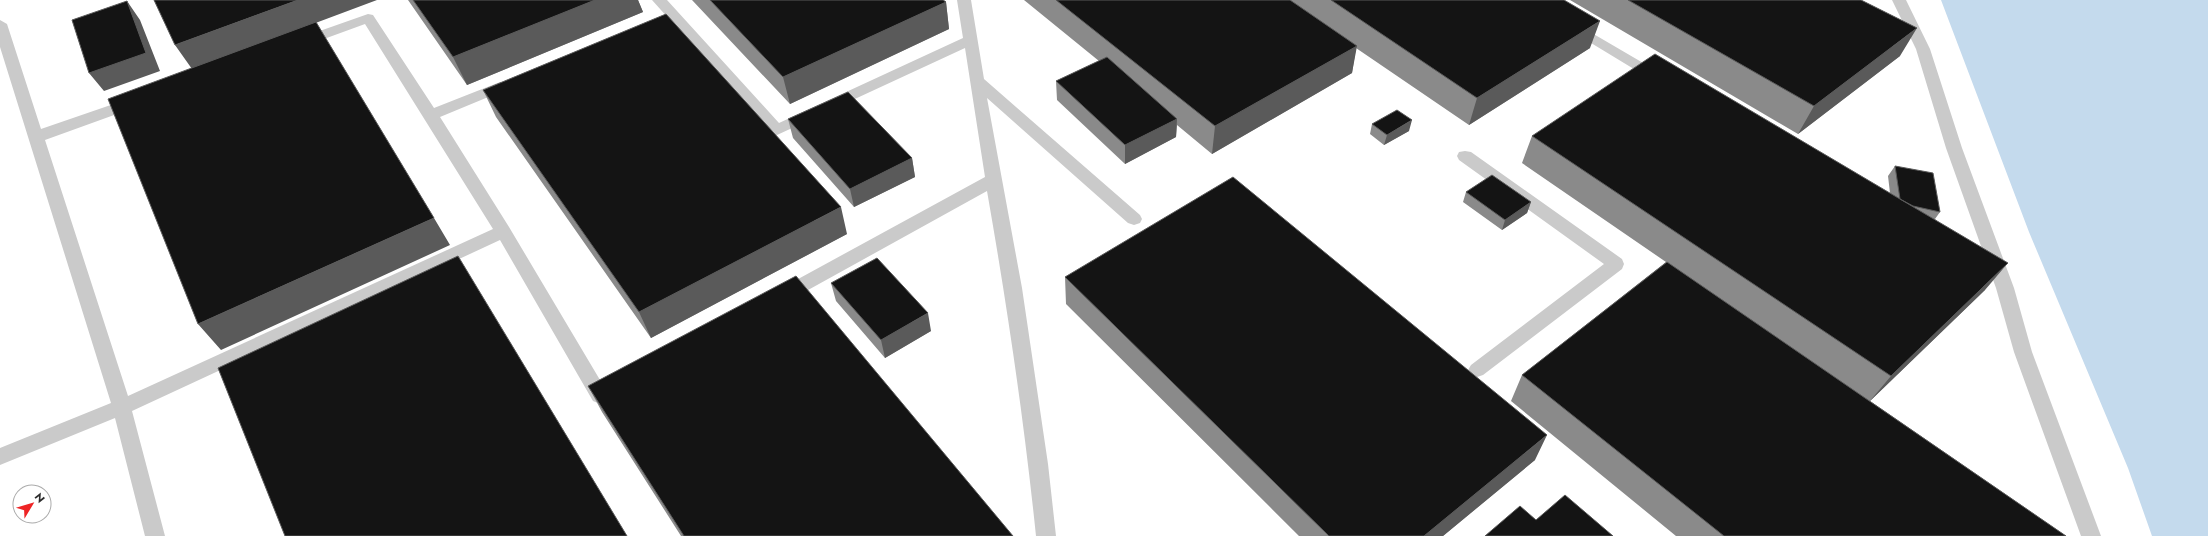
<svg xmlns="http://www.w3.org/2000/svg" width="2208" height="536" viewBox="0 0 2208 536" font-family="Jost,sans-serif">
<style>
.water{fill:#c4daed}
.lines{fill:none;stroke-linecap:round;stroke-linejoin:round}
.service{fill:#cacaca;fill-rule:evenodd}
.wall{fill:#8a8a8a}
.shaded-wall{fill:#5a5a5a}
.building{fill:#141414;stroke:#5a5a5a}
</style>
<rect width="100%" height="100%" fill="#fff"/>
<path class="water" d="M1941,0h267v536h-56l-24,-68 -99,-236z"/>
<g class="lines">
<path class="service" d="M652,0h15l112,123 184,-85 -6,-38h14l13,79 156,136 2,4 -2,4 -6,2 -6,-2 -141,-125 35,190 26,176 8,72h-20c-12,-116 -29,-231 -49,-345l-197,109 -6,2 -6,-2 -3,-5 3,-5 207,-113 -20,-129 -188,87 -5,-1z
M1892,0h14l24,49 32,99 52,140 18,64 69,184h-20l-67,-184 -18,-64 -50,-140 -30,-99z
M368,14l5,1 61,93 66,-26h10l2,3 -2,3 -70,29 69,110 94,158 5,-2 7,3 2,5 -2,5 -15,8 -7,-3 -93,-161 -368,171 33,125h-20l-30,-118 -115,47v-17l111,-45 -111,-356v-27l7,4 34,105 93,-32 5,1 3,4 -3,4 -94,34 83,256 365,-167 -128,-205 -63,23 -5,-2 -2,-3 2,-3z
M1573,22l89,52 2,3 -2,3h-10l-84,-51 -2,-3 2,-3z
M1465,151l6,1 151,107 2,5 -2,5 -139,106 -6,2 -6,-2 -3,-5 3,-5 133,-101 -145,-104 -2,-4 2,-4z"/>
</g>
<path class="wall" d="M408,0h230l5,12 -176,73z
M692,0h251l3,2 3,27 -159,75z
M1024,0h540l26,48 -121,77 -113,-77 -4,25 -140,81 -35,-29 -1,12 -51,27 -68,-64 -1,-19 43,-20z
M1570,0h291l39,56 -102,78z
M483,90l364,144 -196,104 -155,-221z
M788,119l124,39 3,19 -61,30 -61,-69z
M1372,124l37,7 -25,14 -14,-11z
M1532,136l358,57 -2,-17 7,-10 45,46 -5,7 50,71 -115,111 196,135h-390l-165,-135 11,-26 144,-113 -144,-99z
M1466,192l65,10 -4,11 -25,17 -39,-28z
M1065,277l470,183 -92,76h-144l-233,-232z
M831,283l100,48 -46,27 -49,-57z
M588,386l425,150h-332l-79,-124z"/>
<path class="shaded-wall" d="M298,0h79l-185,69 -17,-24z
M595,0h43l5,12 -176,73 -14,-28z
M127,1l13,19 20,51 -56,20 -15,-18z
M946,2l3,27 -159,75 -7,-27z
M1600,21l-10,27 -121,77 8,-27z
M1917,28l-17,28 -102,78 16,-28z
M1357,46l-5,27 -140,81 3,-28z
M1177,119l-1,18 -51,27v-19z
M1412,120l-3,11 -25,14 3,-10z
M912,158l3,19 -61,30 -4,-18z
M1531,202l-4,11 -25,17 3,-10z
M841,207l6,27 -196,104 -12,-26z
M434,218l16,27 -229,105 -23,-26z
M2008,263l-23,27 -116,112 22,-26z
M928,313l3,18 -46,27 -4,-18z
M1547,435l-12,25 -92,76h-19z"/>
<path class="building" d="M154,0h144l-123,45z
M413,0h182l-142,57z
M710,0h233l3,2 -163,75z
M1056,0h234l67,46 -142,80z
M1331,0h233l36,21 -123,77z
M1628,0h233l56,28 -103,78z
M127,1l19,52 -57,20 -17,-53z
M666,14l175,193 -202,105 -156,-222z
M316,22l118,196 -236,106 -90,-225z
M1655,54l353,209 -117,113 -359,-240z
M1107,57l70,62 -52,26 -69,-64z
M848,92l64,66 -62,31 -62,-70z
M1397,110l15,10 -25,15 -15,-11z
M1895,166l38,7 7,39 -27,-6 -13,-7z
M1492,175l39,27 -26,18 -39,-28z
M1233,177l314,258 -123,101h-95l-264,-259z
M458,256l169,280h-342l-67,-168z
M877,258l51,55 -47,27 -50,-57z
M1667,262l399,274h-342l-202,-161z
M796,276l217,260h-329l-96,-150z
M1565,495l48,41h-128l35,-30 16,14z"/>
<g transform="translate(32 504) rotate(52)"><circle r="19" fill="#ffffff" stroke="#ababab"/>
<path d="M0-3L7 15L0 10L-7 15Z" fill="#ee2425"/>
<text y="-6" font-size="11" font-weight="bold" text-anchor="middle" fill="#2d2d2d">N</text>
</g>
</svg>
